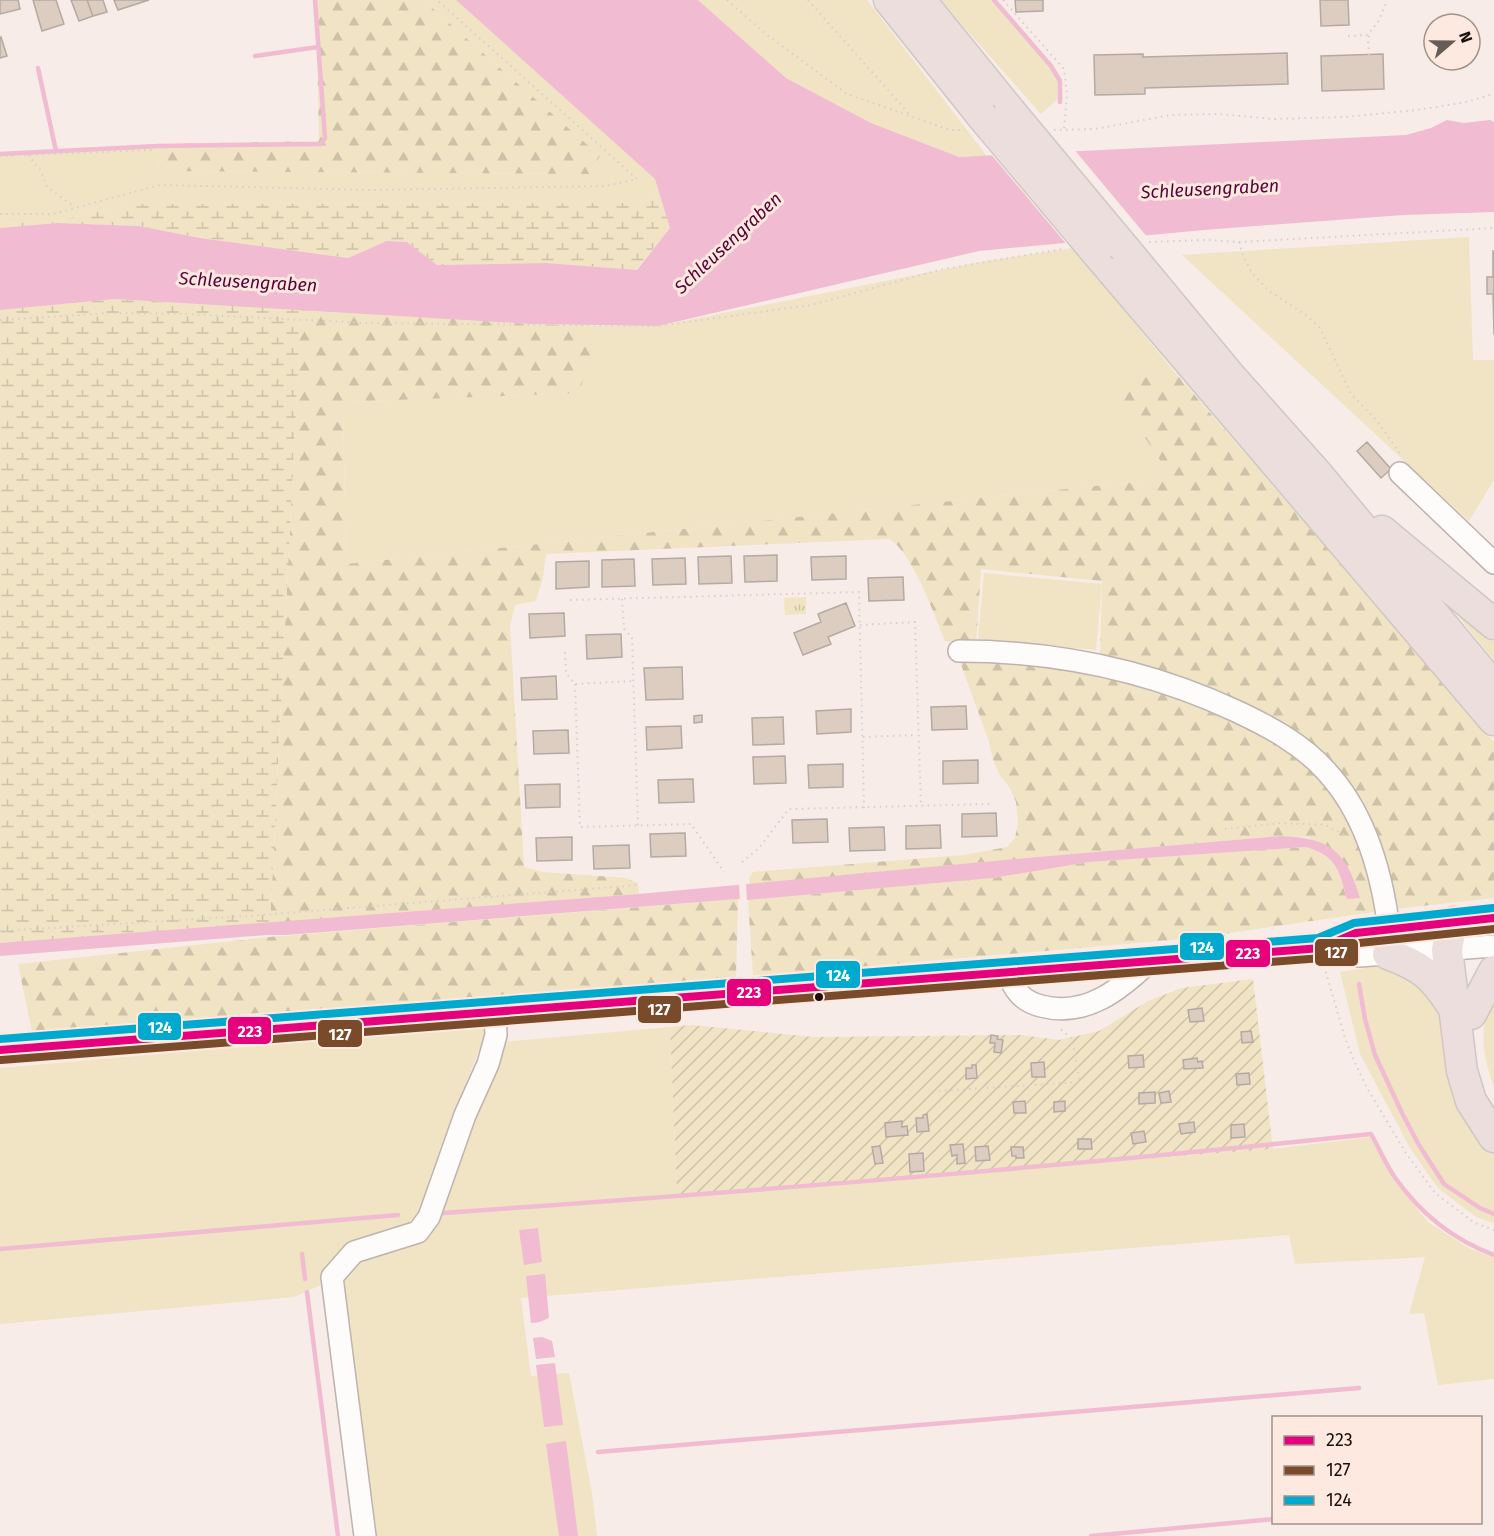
<svg xmlns="http://www.w3.org/2000/svg" width="1494" height="1536" viewBox="0 0 1494 1536" font-family="'Fira Sans',sans-serif">
<style>
.grass{fill:#f0e4c4}
.forest{fill:url(#forest-firs)}
.wetland{fill:url(#wetland-marsh)}
.park{fill:url(#park-tufts)}
.garden{fill:url(#garden-furrows)}
.water{fill:#f1bbd1}
.pier{fill:#f7ece7}
.lines{fill:none;stroke-linecap:round;stroke-linejoin:round}
.stream{stroke:#f1bbd1;stroke-width:4.5}
.building{fill:#dccdc0;stroke:#b3aaa3;stroke-width:1.5}
.minor-casing{stroke:#beb3ae;stroke-width:24}
.major-casing{stroke:#cec8c5;stroke-width:28}
.highway-casing{stroke:#cec8c5;stroke-width:33}
.path{stroke:#d4d0ce;stroke-width:2;stroke-dasharray:1.5 4.5;stroke-linecap:butt}
.minor{stroke:#fefcfb;stroke-width:21}
.major{stroke:#f4eaea;stroke-width:26}
.highway{stroke:#eddede;stroke-width:30}
.highway-bridge-casing{stroke:#cec8c5;stroke-width:33;stroke-linecap:butt}
.highway-bridge{stroke:#eddede;stroke-width:30}
.bus-1-casing{stroke:#fee9e0;stroke-width:12}
.bus-2-casing{stroke:#fee9e0;stroke-width:12}
.bus-3-casing{stroke:#fee9e0;stroke-width:12}
.bus-1{stroke:#e5007d;stroke-width:8}
.bus-2{stroke:#7a4b2a;stroke-width:8}
.bus-3{stroke:#00a9ce;stroke-width:8}
.bus-dot{fill:#1a0f0a;stroke:#fee9e0;stroke-width:2}
.labels{text-anchor:middle;stroke-width:6;stroke-linejoin:round;paint-order:stroke}
.water-label{font-size:18px;font-style:italic;fill:#570138;stroke:#fee9e0}
.line-badge{stroke:#fee9e0;stroke-width:2}
.badge-label{font-size:16px;text-anchor:middle;font-weight:bold;fill:#fff}
</style>
<defs>
<pattern id="forest-firs" width="22" height="20" patternUnits="userSpaceOnUse" patternTransform="scale(1.5)"><rect width="22" height="20" fill="#f0e4c4"/><path d="M5 1l3.5 6h-7zM16 11l3.5 6h-7z" fill="#cdc2a7"/></pattern>
<pattern id="wetland-marsh" width="20" height="14" patternUnits="userSpaceOnUse" patternTransform="scale(1.5)"><rect width="20" height="14" fill="#f0e4c4"/><path d="M1 5h8M5 5V1M11 12h8M15 12V8" fill="none" stroke="#cdc2a7"/></pattern>
<pattern id="park-tufts" width="24" height="20" patternUnits="userSpaceOnUse" patternTransform="scale(1.5)"><rect width="24" height="20" fill="#f0e4c4"/><path d="M3 7l-1-3M5 7V3M7 7l1-3M15 17l-1-3M17 17v-4M19 17l1-3" fill="none" stroke="#cdc2a7"/></pattern>
<pattern id="garden-furrows" width="10" height="10" patternUnits="userSpaceOnUse" patternTransform="scale(1.5)"><rect width="10" height="10" fill="#f0e4c4"/><path d="M-1 1l2-2M0 10L10 0M9 11l2-2" fill="none" stroke="#cdc2a7"/></pattern>
</defs>
<rect width="100%" height="100%" fill="#f7ece7"/>
<path class="grass" d="M423,0h33l199,179 5,15 -26,9 -499,1 -78,17 -57,3v-71l157,-9 2,27 430,3 11,-18z
M698,0h169l120,156 -28,1 -88,-34 -85,-45z
M940,0h54l57,66 9,15v16l-19,17z
M1469,237l4,123h21v120l-25,41 -287,-266z
M1073,248l99,121 -59,19 60,90 -827,86 -3,-162 235,-9 21,-67h59l328,-65z
M984,573l118,11 -6,66 -118,-11z
M1435,588l59,44v28z
M1385,965l42,18 67,168v72l-18,-6 -38,-29 -28,-40 -50,-94 -20,-82z
M1494,985v102c-15,-41 -13,-61 0,-102z
M489,1025l-48,121 -23,74 85,-178 167,-15 7,167 596,-45 97,-12 25,45 33,40 42,27 24,8v122l-56,6 -14,-72 -15,1 16,-57 -130,7 -6,-29 -768,63 10,78 38,-3 23,120 5,43h-244l-32,-251 -27,12 -294,27v-256z"/>
<path class="forest" d="M316,0h107l177,156 -11,18 -430,-3 -2,-27 162,-3z
M301,309l230,15 68,2 -20,67 -236,9 3,162 826,-86 -60,-90 60,-19 322,373v156l-99,11 -62,-139 -233,-114 2,-75 -121,-12 -5,75 -31,-3c-10,-25 -33,-90 -56,-102l-343,15 -3,23 -7,24 -21,4 -5,20 14,242 19,5 82,6 13,5 1,11 -369,29z
M959,659l154,12 133,51 75,52 38,57 22,80 -186,27 -442,38 -5,-76 245,-22 96,-16 217,-15c30,9 33,25 41,52l12,-2 -5,-18 -46,-42 -27,-1 -232,20 -299,29 -1,-7 4,-6 211,-17 43,-8 8,-9 3,-15 -2,-21 -6,-14 -11,-14 -6,-15 -5,-20z
M738,899l-2,78 -704,54 -14,-67 251,-27z"/>
<path class="wetland" d="M660,194l10,34 -34,42 -90,-7 -109,2 -30,-23 -20,-1 -39,17 -148,-20 -61,-12 -82,-3 -57,5v-4l57,-3 78,-17 499,-1z
M115,299l186,10 -31,614 -270,20v-633z"/>
<path class="park" d="M806,597v17l-21,1 -1,-17z"/>
<path class="garden" d="M1253,979l20,170 -596,45 -7,-167 21,-2 123,12 207,-2 38,5 40,-9 49,-30 34,-13z"/>
<path class="water" d="M456,0h242l88,78 85,45 88,34 447,-22 25,-7 16,-8 17,3 26,-3 4,2v90l-91,3 -199,15 -225,21 -321,75 -127,-2 -416,-25 -115,11v-82l57,-5 82,3 61,12 148,20 39,-17 20,1 30,23 109,-2 91,7 33,-42 -15,-49z
M1281,836c48,2 65,14 79,62l-13,1c-8,-28 -10,-43 -41,-52l-217,15 -96,16 -245,22 -10,-1 -452,36h-19l-267,21v-13l639,-49 410,-38z
M538,1228l4,34 -18,3 -5,-35z
M545,1274l4,44 -9,4 -9,1 -5,-47z
M542,1337l10,4 3,16 -19,2 -3,-21z
M555,1363l8,62 -19,2 -8,-62z
M566,1441l12,95h-19l-13,-92z"/>
<path class="pier" d="M1073,148l75,90 -80,8 -78,-93z
M746,882l1,21 -7,-1 -1,-19z"/>
<g class="lines">
<path class="stream" d="M994,0l57,66 9,15v21
M255,56l63,-9
M38,68l18,83
M0,154l159,-8 162,-2 4,-6 -10,-138
M1359,984l6,35 10,36 27,58 17,32 25,39 36,24 14,6
M443,1213c310,-22 619,-46 928,-79 8,14 15,31 25,45 25,35 58,61 98,76
M0,1249l398,-34
M302,1254l3,25
M307,1292l31,244
M598,1452l761,-64
M1091,1536l183,-17"/>
</g>
<path class="building" d="M0,0h18l2,9 -20,5z
M33,0h23l8,24 -22,7z
M71,0h16l6,16 -14,5z
M87,0h16l4,12 -14,4z
M114,0h35l-31,10z
M1015,0h28v11l-27,1z
M1320,0h28l1,25 -28,1z
M1,37l6,19 -7,2v-20z
M1287,53l1,31 -143,4v6l-50,1 -1,-40 49,-1v3z
M1383,54l1,35 -62,2 -1,-35z
M1493,251h1v84l-1,-41h-6v-17h6z
M1367,442l24,27 -10,9 -24,-27z
M777,555v26l-32,1 -1,-26z
M731,556l1,27 -33,1 -1,-27z
M846,556v23l-34,1 -1,-23z
M685,558l1,26 -33,1 -1,-26z
M634,559l1,27 -33,1v-27z
M589,561v26l-33,2v-27z
M903,577l1,23 -35,1 -1,-23z
M846,603l9,23 -27,11 3,7 -28,11 -9,-22 27,-11 -3,-8z
M564,613l1,23 -35,2 -1,-24z
M621,634l1,23 -35,2 -1,-24z
M682,667l1,32 -37,1 -2,-32z
M556,676l1,23 -35,1 -1,-22z
M966,706l1,23 -35,1 -1,-23z
M851,709v23l-34,2 -1,-23z
M702,715v7l-8,1v-7z
M783,717l1,27 -31,1 -1,-27z
M681,726l1,22 -35,2 -1,-23z
M568,730l1,23 -35,1 -1,-23z
M785,756l1,27 -32,1 -1,-27z
M978,760v23l-35,1v-23z
M843,764v23l-34,1 -1,-23z
M693,779l1,23 -35,1 -1,-23z
M560,784v23l-34,1 -1,-23z
M996,813l1,23 -35,1v-23z
M827,819l1,23 -35,1 -1,-23z
M940,825l1,23 -35,1v-23z
M884,827l1,23 -35,1 -1,-23z
M685,833l1,23 -35,1 -1,-23z
M572,837v23l-35,1 -1,-23z
M629,845l1,23 -36,1 -1,-23z
M1202,1008l2,13 -14,1 -2,-12z
M1251,1031l2,11 -11,1 -1,-11z
M991,1035l7,1 -1,3 6,1 -2,13 -7,-1 1,-9h-5z
M1143,1055l1,12 -15,1 -1,-12z
M1197,1058l1,4 4,-1 1,7 -19,1 -1,-9z
M1044,1062l1,15h-13l-1,-14z
M972,1065h4l1,13 -11,1v-11h6z
M1249,1073l1,11 -13,1 -1,-11z
M1169,1091l2,11 -10,1 -2,-10z
M1155,1092v11l-16,1v-11z
M1025,1101l1,12h-12l-1,-11z
M1065,1101v10l-11,1v-10z
M927,1114l2,17 -12,1 -1,-14h7v-3z
M902,1121v6l5,-1 1,9 -22,2 -1,-14z
M1194,1122l1,10 -14,2 -2,-10z
M1244,1124l1,13 -14,1v-13z
M1144,1131l2,11 -13,2 -2,-11z
M1078,1139h13l1,10h-14z
M963,1144l2,19 -8,1v-9l-5,1 -2,-11z
M880,1146l3,17 -8,1 -3,-17z
M988,1146l2,14 -14,1 -1,-14z
M1011,1147h12l1,11h-8v-2h-4z
M923,1153l1,18 -14,1 -1,-18z"/>
<g class="lines">
<g class="minor-casing">
<path id="minor" d="M1400,473l94,90
M959,651c97,0 189,19 277,60 32,15 66,33 90,60 39,42 56,103 63,158
M1321,948l35,-15 98,-11
M1008,971c5,19 14,30 33,35 45,12 80,-17 110,-46
M0,1050l1275,-99 46,-3 38,8 135,-10
M365,1536l-33,-259 22,-25 64,-20 11,-15 36,-102 23,-51 8,-29 -1,-23"/>
</g>
<g class="major-casing">
<path id="major" d="M1454,922l40,-4"/>
</g>
<g class="highway-casing">
<path id="highway" d="M889,0l92,115
M920,0l90,111
M1125,249l106,128 88,99 175,211
M1096,252l398,468
M1382,531l112,93
M1454,922l-4,10 -3,18 15,121 9,30 23,36
M1388,954c35,13 45,22 65,53
M1471,1014l23,-43"/>
</g>
<path class="path" d="M727,0l39,34 81,60 103,36h15
M808,0l103,116
M1003,0l61,69 3,25 -3,36
M1348,36l21,-1
M1369,55l-1,-16 2,-7 8,-10 9,-21
M1054,130l41,-1 76,-14 48,-1 54,5 71,-2 73,-7 49,-8 28,-8
M28,155l13,16 6,16 28,20
M0,156l152,-6
M0,214h53l107,-29 212,5 233,-4 32,-7 -200,-179
M1149,242l58,-2 32,2 255,-14
M1239,242l4,14 9,17 17,18 37,24 14,13 31,66 27,28 23,33
M0,320l109,-7 76,1 181,9 292,3 153,-21 128,-35 124,-21
M622,599l2,30 8,8 6,189
M570,600l289,-8 5,216
M860,625l55,-3 6,184
M565,652l1,21 9,11 58,-3
M575,684l5,143 111,-3 33,48
M863,737l54,-2
M1225,829l57,-6 43,2 22,11
M742,862l17,-14 30,-39 201,-5
M0,931l248,-15 391,-31
M1324,966l21,72 9,23 13,27 39,65 29,40 40,30 19,7
M939,1091l141,-9 -8,-43 -14,-12"/>
<use href="#minor" class="minor"/>
<use href="#major" class="major"/>
<use href="#highway" class="highway"/>
<g class="highway-bridge-casing">
<path id="highway-bridge" d="M1010,111l115,138
M981,115l115,137"/>
</g>
<use href="#highway-bridge" class="highway-bridge"/>
<g class="bus-1-casing">
<path id="bus-1" d="M0,1050l1321,-102 35,-15 138,-15"/>
</g>
<g class="bus-2-casing">
<path id="bus-2" d="M1,1060l1321,-102 37,-15 135,-14"/>
</g>
<g class="bus-3-casing">
<path id="bus-3" d="M0,1039l1318,-101 36,-15 139,-15"/>
</g>
<use href="#bus-1" class="bus-1"/>
<use href="#bus-2" class="bus-2"/>
<use href="#bus-3" class="bus-3"/>
</g>
<circle class="bus-dot" cx="819" cy="997" r="5"/>
<g class="labels">
<g class="water-label">
<text transform="translate(1210 189) rotate(-3)" y="6">Schleusengraben</text>
<text transform="translate(728 243) rotate(-43)" y="6">Schleusengraben</text>
<text transform="translate(248 282) rotate(3)" y="6">Schleusengraben</text>
</g>
</g>
<g class="line-badge">
<rect x="1179" y="932" width="46" height="29" rx="6" fill="#00a9ce"/>
<rect x="1314" y="938" width="45" height="29" rx="6" fill="#7a4b2a"/>
<rect x="1225" y="939" width="46" height="29" rx="6" fill="#e5007d"/>
<rect x="815" y="960" width="46" height="29" rx="6" fill="#00a9ce"/>
<rect x="726" y="978" width="46" height="29" rx="6" fill="#e5007d"/>
<rect x="637" y="995" width="45" height="29" rx="6" fill="#7a4b2a"/>
<rect x="137" y="1012" width="45" height="29" rx="6" fill="#00a9ce"/>
<rect x="227" y="1016" width="45" height="29" rx="6" fill="#e5007d"/>
<rect x="317" y="1019" width="46" height="29" rx="6" fill="#7a4b2a"/>
</g>
<g class="badge-label">
<text x="1202" y="953">124</text>
<text x="1336" y="958">127</text>
<text x="1248" y="959">223</text>
<text x="838" y="981">124</text>
<text x="749" y="998">223</text>
<text x="659" y="1015">127</text>
<text x="160" y="1033">124</text>
<text x="250" y="1037">223</text>
<text x="340" y="1040">127</text>
</g>
<rect x="1272" y="1416" width="210" height="108" fill="#fee9e0" stroke="#a3928a" stroke-width="1.5"/>
<rect x="1284" y="1436" width="30" height="9" fill="#e5007d" stroke="#a3928a" stroke-width="1.5"/>
<text x="1326" y="1446" font-size="18" fill="#1a0f0a">223</text>
<rect x="1284" y="1466" width="30" height="9" fill="#7a4b2a" stroke="#a3928a" stroke-width="1.5"/>
<text x="1326" y="1476" font-size="18" fill="#1a0f0a">127</text>
<rect x="1284" y="1496" width="30" height="9" fill="#00a9ce" stroke="#a3928a" stroke-width="1.5"/>
<text x="1326" y="1506" font-size="18" fill="#1a0f0a">124</text>
<g transform="translate(1452 42) rotate(70)"><circle r="28" fill="#fee9e0" stroke="#a3928a" stroke-width="1.5"/>
<path d="M0-4.5L10 22L0 15L-10 22Z" fill="#675c57"/>
<text y="-9" font-size="16" font-weight="bold" text-anchor="middle" fill="#1a0f0a">N</text>
</g>
</svg>
